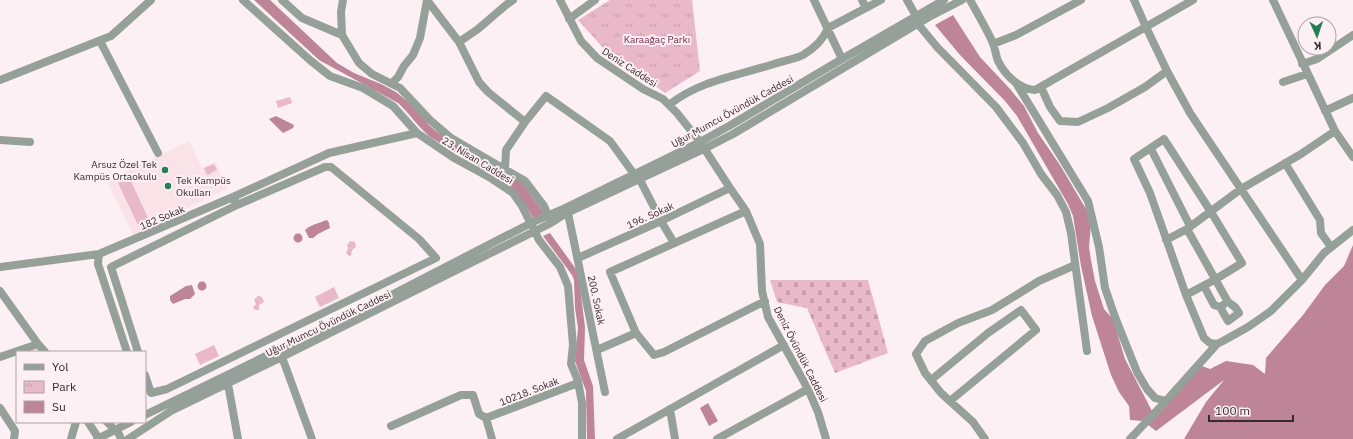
<svg xmlns="http://www.w3.org/2000/svg" width="1353" height="439" viewBox="0 0 1353 439" font-family="'IBM Plex Sans',sans-serif">
<style>
.built{fill:#fae2e9}
.green{fill:#e9b9c9}
.cemetery{fill:url(#cemetery-stones)}
.park{fill:url(#park-tufts)}
.water{fill:#be8599}
.lines{fill:none;stroke-linecap:round;stroke-linejoin:round}
.minor{stroke:#95a099;stroke-width:8}
.poi-dot{fill:#247f55;stroke:#fdf0f4;stroke-width:1.5}
.labels{text-anchor:middle;stroke-width:4;stroke-linejoin:round;paint-order:stroke}
.park-label{font-size:10px;fill:#6f2947;stroke:#fdf0f4}
.street-label{font-size:10px;fill:#362a2e;stroke:#fdf0f4}
.poi-label{font-size:10px;fill:#362a2e;stroke:#fdf0f4;text-anchor:end}
</style>
<defs>
<pattern id="cemetery-stones" width="16" height="16" patternUnits="userSpaceOnUse"><rect width="16" height="16" fill="#e9b9c9"/><path d="M2 7V4a2 2 0 0 1 4 0v3zM10 15v-3a2 2 0 0 1 4 0v3z" fill="#c89fad"/></pattern>
<pattern id="park-tufts" width="24" height="20" patternUnits="userSpaceOnUse"><rect width="24" height="20" fill="#e9b9c9"/><path d="M3 7l-1-3M5 7V3M7 7l1-3M15 17l-1-3M17 17v-4M19 17l1-3" fill="none" stroke="#c89fad"/></pattern>
</defs>
<rect width="100%" height="100%" fill="#fdf0f4"/>
<path class="built" d="M189,141l13,27 13,-6 13,26 -95,47 -26,-54z"/>
<path class="green" d="M290,97l2,6 -14,5 -2,-7z
M129,177l20,43 -11,5 -20,-42z
M334,287l5,11 -19,9 -5,-10z
M214,345l5,11 -19,9 -5,-11z"/>
<path class="cemetery" d="M770,280h98l20,73 -53,20 -28,-65 -30,-6z"/>
<path class="park" d="M610,0h82l8,71 -35,22 -60,-43 -27,-30z
M214,164l3,6 -10,5 -3,-7z
M350,241l5,1 1,5 -4,3 -1,5 -2,1 -3,-3 2,-4 -1,-4z
M258,296l4,1 2,5 -5,3v5h-3l-3,-2 3,-4 -2,-4z"/>
<path class="water" d="M254,0h16l67,63 17,10 27,11 15,8 17,14 16,19 7,6 86,52 22,30 -11,5c-7,-13 -15,-25 -26,-35l-77,-46c-12,-10 -20,-23 -32,-34l-79,-43z
M953,15l27,42 30,32 14,17 14,27 22,32 26,44 5,15 -2,23 2,13 4,21 7,22 2,6 9,10 12,40 27,52 50,-45 8,3 16,-8 27,4 12,9 1,-16 37,-43 22,-30 19,-19 9,-21v194h-169l22,-37 18,-22 -68,51 -13,-10 -13,-1 -1,-14 -10,-14 -8,-17 -19,-59 -11,-50 -8,-50 -5,-12 -51,-88 -12,-15 -45,-46 -25,-30z
M276,116l18,9 -1,3 -10,5 -14,-14z
M327,220l2,3 1,5 -12,6 -5,4h-4l-4,-8c5,-5 14,-7 22,-10z
M550,233l28,39 7,55 -1,33 9,26 2,53h-8l-1,-48 -11,-30 3,-33 -3,-20 -1,-28 -2,-5 -29,-39z
M293.5 238a4.5 4.5 0 1 1 9 0a4.5 4.5 0 1 1-9 0Z
M197.5 286a4.5 4.5 0 1 1 9 0a4.5 4.5 0 1 1-9 0Z
M192,285l3,9 -5,5h-5l-12,5 -3,-4v-4l16,-10z
M708,403l10,18 -9,5 -9,-18z"/>
<g class="lines">
<path class="minor" d="M243,0l68,61 19,15 33,12 30,18 24,27 37,25 35,19 24,16 9,13 17,34 21,27 8,19 5,59 -2,19 7,17 4,22v36
M282,0l20,18 40,17
M343,0l-2,12 1,23 17,28 13,11 28,14 30,32 21,18 74,43 19,25 5,12
M427,0l32,42 20,40 9,10 37,30
M560,0l21,41 16,17 46,31 20,10 14,14 23,29 30,46 16,23 14,33 2,47 6,26 40,72 10,23 8,27
M814,0l28,59
M862,0l4,8
M907,0l9,16
M970,0c8,14 16,28 23,43 2,6 3,13 5,18 7,14 21,28 37,29l158,-90
M1134,0l12,27 21,44 23,42 112,167
M1273,0l62,131 18,26
M569,19l26,-19
M918,24l19,23 59,60 27,36 18,31 16,21 9,17 5,21 16,118
M100,41l58,112
M459,42l19,-13 28,-24 7,-5
M993,44l23,-9 65,-35
M1302,64l15,-5 36,-24
M0,80l111,-44 40,-36
M1283,82l24,-8
M392,83l6,-6 6,-11 9,-11 7,-17 7,-38
M1016,83l72,118 11,46 6,41 10,29 22,55 10,17 8,9 11,3
M1041,87l9,20 10,14 18,1 30,-14 37,-21 22,-16
M669,105c29,-24 70,-30 105,-41 9,-3 21,-5 29,-9 12,-7 20,-15 25,-27l53,-28
M1325,111l28,-13
M0,140l30,2
M1151,149l39,77
M1285,163l35,57 1,13 10,14
M505,169l1,-19 19,-28 21,-26 64,45 24,33
M640,180l21,41 13,22
M746,211l-136,61 26,61 18,22 10,-3 101,-51
M568,213l37,179
M1187,229l41,73 7,5 4,6 -11,8 -8,-14
M1166,240l21,-11 54,-40 60,-35 34,-23
M99,254l-1,10 29,88
M578,258l83,-37 69,-33
M0,267l99,-13 134,-57 96,-44 88,-20
M1204,286l10,19 6,2 3,-2
M0,291l38,53
M1186,295l30,-16 26,-16 -31,-51 -47,-73 -30,20 16,34 36,102 18,43 6,5 7,1 6,-3 25,-14 23,-16 31,-31 22,-27 29,-23
M597,350l39,-17
M138,352l-27,-85 126,-62
M0,357l38,-13 7,8
M282,357l30,82
M145,375l6,18 16,-4 269,-131 -17,-19 -88,-72h-6l-88,38 -4,-8
M931,380l57,-47 33,-23 15,20 -86,71
M228,384l10,55
M0,408l15,23 -1,8
M670,409l5,30
M145,415l250,-122 140,-72 26,-11 139,-68 29,-16 113,-67 102,-59
M486,418l92,-35
M88,422l11,17
M107,422l12,12 2,5
M391,426l70,-31h12l6,19 7,4 6,21
M71,439l5,-17
M97,439l34,-17
M128,439l43,-28 111,-54 269,-134 14,-9 139,-65 29,-15 196,-117 33,-17
M617,439l167,-94
M717,439l91,-50
M985,439l-12,-17 -32,-29 -16,-20 -9,-19 9,-13 33,-18 34,-13 47,-29 36,-16
M1130,439l36,-38 51,-57"/>
</g>
<g class="poi-dot">
<circle cx="165" cy="170" r="4"/>
<circle cx="168" cy="186" r="4"/>
</g>
<g class="labels">
<g class="park-label">
<text x="657" y="43">Karaağaç Parkı</text>
</g>
<g class="street-label">
<text transform="translate(630 67) rotate(33)" y="4">Deniz Caddesi</text>
<text transform="translate(732 111) rotate(-29)" y="4">Uğur Mumcu Övündük Caddesi</text>
<text transform="translate(478 160) rotate(31)" y="4">23. Nisan Caddesi</text>
<text transform="translate(650 215) rotate(-24)" y="4">196. Sokak</text>
<text transform="translate(162 217) rotate(-23)" y="4">182 Sokak</text>
<text transform="translate(597 300) rotate(78)" y="4">200. Sokak</text>
<text transform="translate(328 323) rotate(-26)" y="4">Uğur Mumcu Övündük Caddesi</text>
<text transform="translate(801 354) rotate(63)" y="4">Deniz Övündük Caddesi</text>
<text transform="translate(529 391) rotate(-21)" y="4">10218. Sokak</text>
</g>
<g class="poi-label">
<text x="157" y="168">Arsuz Özel Tek<tspan x="157" dy="12">Kampüs Ortaokulu</tspan></text>
<text x="176" y="184" text-anchor="start">Tek Kampüs<tspan x="176" dy="12">Okulları</tspan></text>
</g>
</g>
<rect x="16" y="351" width="130" height="72" fill="#fdf0f4" stroke="#ada1a5"/>
<rect x="24" y="364" width="20" height="6" fill="#95a099" stroke="#ada1a5"/>
<text x="52" y="371" font-size="12" fill="#362a2e">Yol</text>
<rect x="24" y="381" width="20" height="12" fill="url(#park-tufts)" stroke="#ada1a5"/>
<text x="52" y="391" font-size="12" fill="#362a2e">Park</text>
<rect x="24" y="401" width="20" height="12" fill="#be8599" stroke="#ada1a5"/>
<text x="52" y="411" font-size="12" fill="#362a2e">Su</text>
<g transform="translate(1317 36) rotate(177)"><circle r="19" fill="#fdf0f4" stroke="#ada1a5"/>
<path d="M0-3L7 15L0 10L-7 15Z" fill="#247f55"/>
<text y="-6" font-size="11" font-weight="bold" text-anchor="middle" fill="#362a2e">K</text>
</g>
<path d="M1209 415v6h84v-6" fill="none" stroke="#362a2e" stroke-width="2"/>
<text x="1215" y="415" font-size="12" fill="#362a2e" stroke="#fdf0f4" stroke-width="3" paint-order="stroke">100 m</text>
</svg>
